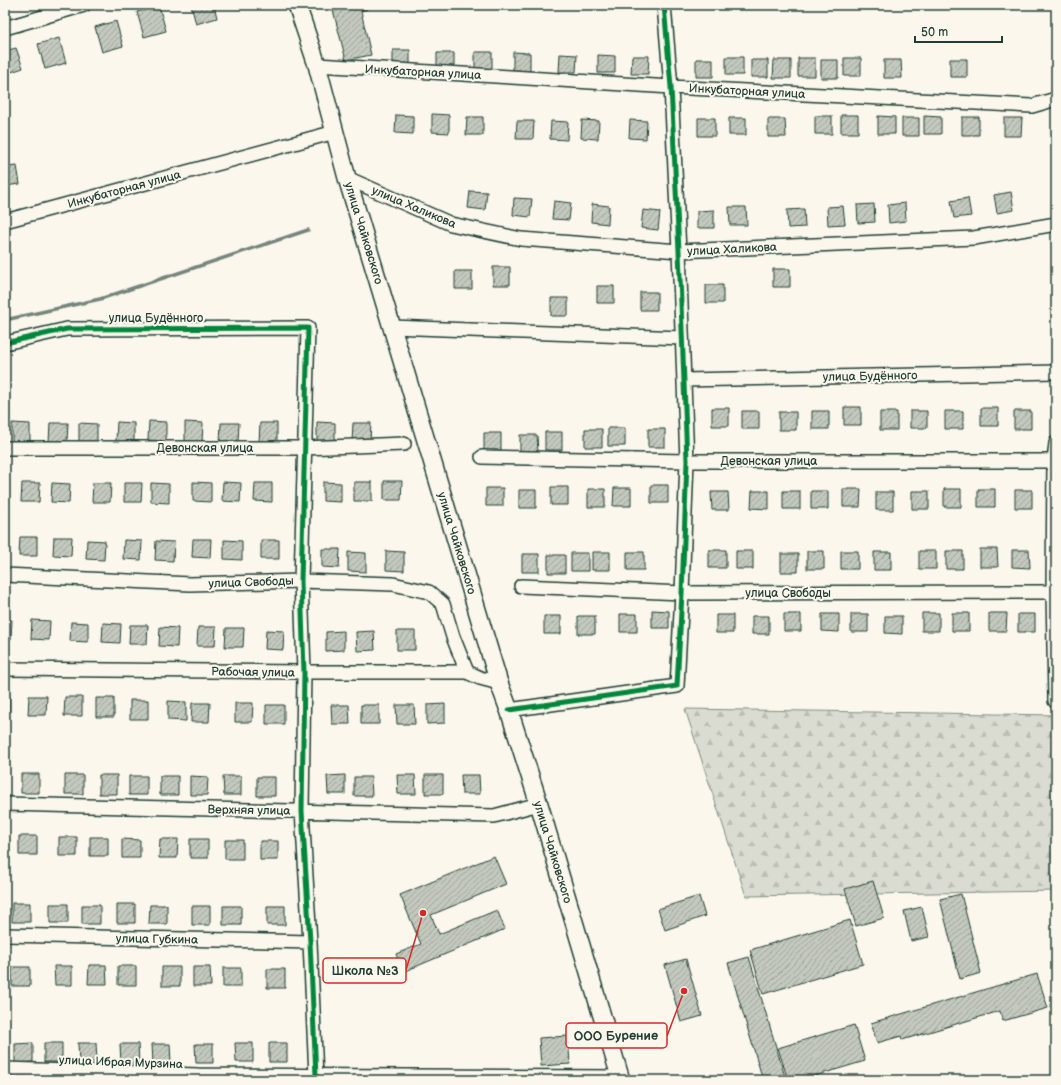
<svg xmlns="http://www.w3.org/2000/svg" width="1061" height="1085" viewBox="0 0 1061 1085" font-family="'Balsamiq Sans',sans-serif">
<style>
.forest{fill:url(#forest-firs);stroke:#7d8c82}
.lines{fill:none;stroke-linecap:round;stroke-linejoin:round}
.stream{stroke:#74847b;stroke-width:3.5}
.building{fill:url(#building-hatch);stroke:#1f3d34}
.minor-casing{stroke:#1f3d34;stroke-width:16}
.major-casing{stroke:#1f3d34;stroke-width:20}
.minor{stroke:#fbf7ec;stroke-width:13}
.major{stroke:#fbf7ec;stroke-width:17}
.cycleway-casing{stroke:#fbf7ec;stroke-width:8}
.cycleway{stroke:#00873e;stroke-width:5}
.labels{text-anchor:middle;stroke-width:4;stroke-linejoin:round;paint-order:stroke}
.street-label{font-size:12px;fill:#1f3d34;stroke:#fbf7ec}
.leader{fill:none;stroke:#d62828;stroke-width:1.5}
.callout-dot{fill:#d62828;stroke:#fbf7ec;stroke-width:1.5}
.callout{fill:#fbf7ec;stroke:#d62828;stroke-width:1.5}
.callout-label{font-size:13px;text-anchor:middle;font-weight:bold;fill:#1f3d34}
</style>
<defs>
<pattern id="forest-firs" width="22" height="20" patternUnits="userSpaceOnUse"><rect width="22" height="20" fill="#dbdcd1"/><path d="M5 1l3.5 6h-7zM16 11l3.5 6h-7z" fill="#bcbeb4"/></pattern>
<pattern id="building-hatch" width="6" height="6" patternUnits="userSpaceOnUse"><rect width="6" height="6" fill="#c4c9be"/><path d="M-1 1l2-2M0 6l6-6M5 7l2-2" fill="none" stroke="#9fa49b"/></pattern>
</defs>
<rect width="100%" height="100%" fill="#fbf7ec"/>
<filter id="ink" filterUnits="userSpaceOnUse"><feTurbulence type="fractalNoise" baseFrequency=".025" numOctaves="2"/><feDisplacementMap in="SourceGraphic" scale="8" xChannelSelector="R" yChannelSelector="G"/><feConvolveMatrix kernelMatrix="1 2 1 2 8 2 1 2 1" color-interpolation-filters="sRGB"/></filter>
<g filter="url(#ink)">
<path class="forest" d="M685,709l371,6v176l-310,5z"/>
<g class="lines">
<path class="stream" d="M5,320l95,-21 208,-69"/>
</g>
<path class="building" d="M191,5h23l3,13 -21,6z
M352,5h14l1,4 -6,2 10,44 -25,5 -13,-50z
M159,6l7,25 -22,6 -7,-25z
M116,21l7,25 -21,6 -7,-25z
M59,38l7,25 -21,6 -7,-25z
M16,48l7,20 -18,6v-23z
M393,50h17v18h-17z
M475,52h17v18h-17z
M513,52l17,1v18l-17,-1z
M437,53h17v18h-17z
M560,54l17,1 -1,17h-17z
M598,55l17,1v17h-17z
M632,56h17l-1,18h-17z
M726,57h17v18h-17z
M798,58h17v18h-17z
M844,58h17v18h-17z
M696,59h17v18h-17z
M950,59h17v18h-17z
M751,60h17v17h-17z
M774,60h17v18h-18z
M821,60h17v18h-17z
M884,60h17l1,18h-18z
M432,114l17,1v18l-17,-1z
M396,115l17,1v18l-18,-1z
M841,115h17v18h-17z
M815,116h17v18h-17z
M878,116l17,1v17h-17z
M924,116l17,1v17h-17z
M467,117h16v18h-17z
M962,117h17v18h-17z
M698,118h17v18h-17z
M729,118h17v17h-17z
M902,118h17v18h-17z
M1004,118h18l-1,18h-17z
M768,119h17l1,18h-18z
M582,120l17,1 -1,18 -17,-1z
M630,120l17,1 -1,18 -17,-1z
M517,121h17l-1,18h-17z
M551,121l17,1 -1,18 -17,-1z
M17,166l3,18 -15,2v-19z
M470,191l17,1 -2,18 -17,-2z
M1011,192l3,18 -17,3 -3,-18z
M514,198l18,1 -2,18 -17,-2z
M968,198l3,18 -17,2 -3,-17z
M554,201l17,2 -2,17 -17,-1z
M905,203l1,18 -17,2 -1,-18z
M592,204l17,2 -1,18 -17,-2z
M874,204l1,18 -17,1 -1,-18z
M843,206l2,18 -17,1 -1,-18z
M729,207h17l1,18h-17z
M804,209l1,18 -17,1 -1,-18z
M643,210l17,2 -2,18 -17,-2z
M714,210v18h-17v-17z
M493,267h17v18h-17z
M773,269h17v18h-17z
M455,271h17v18h-17z
M706,285h17v18h-17z
M597,286h17v17h-17z
M640,292h17v18h-17z
M551,298h17v18h-17z
M844,407h17v18h-17z
M712,408h17v18h-17z
M981,408h17v18h-17z
M742,411h17v18h-17z
M812,411h17v18h-17z
M910,411h17v17h-17z
M945,411h18v18h-18z
M1014,411h17v18h-17z
M779,412h17v18h-17z
M880,412h17v18h-17z
M149,421l17,1v19l-18,-1z
M117,422l17,1v19l-18,-1z
M185,422l18,1 -1,19 -17,-1z
M317,422l18,1v19l-18,-1z
M12,423l18,1v18h-18z
M50,423h18l-1,19h-18z
M79,423l18,1v19l-18,-1z
M221,423h18l-1,19h-18z
M260,423h17v19h-18z
M353,423h18l-1,19h-18z
M608,428h17v18h-17z
M585,429h17v18h-17z
M648,429h17v18h-17z
M545,432h17v18h-17z
M484,433h17v18h-17z
M520,435h17l1,17h-18z
M384,481h18l-1,19h-17z
M193,482l18,1v19l-18,-1z
M223,482l18,1 -1,19 -18,-1z
M323,482l18,1v19l-18,-1z
M354,482h18v19h-18z
M22,483h18l-1,19h-18z
M52,483l18,1 -1,19 -18,-1z
M93,483h18l-1,19h-18z
M124,483h18l-1,19h-17z
M151,483l18,1v19l-18,-1z
M255,483h17v19l-18,-1z
M651,485h17v18h-17z
M551,487h17v18h-17z
M486,488h17v18h-17z
M614,488h17v18h-18z
M588,489h17v18h-17z
M843,489h18l-1,18h-17z
M944,489h17v18h-17z
M978,489h17v18h-17z
M519,490h17v18h-17z
M1015,490h17v18h-17z
M752,491h17v18l-18,-1z
M783,491h17v18h-17z
M811,491h17v18h-17z
M912,491h17v18h-17z
M711,492h17l1,18h-17z
M876,492h17v18h-17z
M20,537h17v19h-18z
M54,537h18l-1,19 -18,-1z
M193,539h18l-1,19 -18,-1z
M87,540l18,1 -1,19 -18,-1z
M124,540l18,1 -1,19 -18,-1z
M224,540l18,1v19l-18,-1z
M261,540h18v19h-18z
M156,541l18,1 -1,19 -18,-1z
M322,549h18l-1,19 -17,-1z
M980,549h17l1,18h-18z
M709,550h17v18h-17z
M1012,550h17l1,18 -18,-1z
M386,551l18,1v19l-18,-1z
M736,551h17v18h-17z
M807,551h17v18h-17z
M841,551h17v18h-17z
M919,551h17v18h-17z
M946,551h17v18h-17z
M348,552l18,1v19l-18,-1z
M592,552h18v18h-18z
M627,552h17v18h-17z
M874,552h17v18h-17z
M571,553h17v18h-17z
M522,554h17v18h-17z
M781,554h17v18h-17z
M548,555h17v18h-17z
M652,610l17,1v17h-17z
M922,613h17v18h-17z
M952,613h17v18h-17z
M989,613h18l-1,18h-17z
M620,614h17v18h-17z
M784,614h17v17h-17z
M822,614h17v18l-17,-1z
M851,614h17v18h-17z
M1018,614h17v18h-17z
M716,615h17v18h-17z
M544,616h17v18h-17z
M578,616h17v18h-17z
M752,616h17v18h-17z
M885,616h17v18l-17,-1z
M5,620h7l-1,19 -6,-1z
M32,620l18,1 -1,19 -18,-1z
M71,622l17,1v19l-18,-1z
M103,623l18,1 -1,19 -18,-1z
M130,625h18l-1,19h-18z
M160,627l18,1 -1,19 -18,-1z
M198,627h18l-1,19h-18z
M226,628h18l-1,19h-18z
M266,630l18,1 -1,19 -18,-1z
M344,631v19l-18,1v-19z
M374,631l1,19 -18,1 -1,-19z
M397,631h18v19h-18z
M5,694h4v19h-4z
M29,696h18l-1,19h-18z
M65,697h17v19h-18z
M96,698h18v19h-18z
M130,700h18v19h-18z
M168,701l18,1v19l-18,-1z
M192,703h18l-1,19h-18z
M235,703h18l-1,19h-17z
M445,704v19l-18,1v-19z
M266,705h18v19h-18z
M331,705h18l1,19h-18z
M361,705h18v19h-18z
M396,705h18l1,19h-18z
M21,774h18v19h-18z
M65,775h18v19h-18z
M99,775h18v19h-18z
M345,775v19h-17l-1,-18z
M397,775h18l1,19h-18z
M425,775h18v19h-18z
M461,775h18l1,19h-18z
M129,776h18v19h-18z
M160,776h18v19h-18z
M190,776l18,1 -1,18h-17z
M223,776h18v19h-17z
M257,777h18v19h-18z
M354,777h17l1,19h-18z
M19,836h18v19h-18z
M59,837h18v19h-18z
M90,837h18v19h-18z
M122,839l18,1v18h-18z
M160,839h18l-1,19h-18z
M190,839h18v19h-18z
M225,840h18v19h-18z
M260,841h18v19h-18z
M494,856l12,28 -75,31 8,19 58,-24 8,19 -102,43 -7,-18 25,-10 -21,-49z
M873,881l11,37 -28,8 -11,-37z
M961,894l20,79 -21,6 -20,-80z
M699,896l6,20 -40,14 -7,-21z
M12,903h18v19h-18z
M50,904h18v19h-18z
M117,904h18v19h-18z
M82,905h18v19h-18z
M150,905h17v19h-18z
M192,906h18v19h-18z
M223,906h18v19h-18z
M267,906h18v19h-18z
M922,907l7,30 -18,4 -7,-30z
M850,920l13,44 -100,30 -13,-44z
M749,957l37,123h-23l-35,-117z
M686,959l16,57 -21,6 -16,-57z
M89,965h17l1,19h-19z
M54,966h18v19h-17z
M118,966h18v19h-18z
M12,967h18v19h-18z
M162,967h18v19h-18z
M193,967h17l1,19h-18z
M223,968h18v19h-18z
M267,969h18v19h-18z
M1037,974l11,34 -45,13 -3,-10 -98,29 -1,-4 -24,7 -6,-20z
M854,1025l11,36 -64,19h-13l-10,-32z
M568,1036l2,28 -29,2 -2,-28z
M33,1043v19l-18,1v-19z
M44,1043h18v19h-18z
M78,1043h18l1,19h-18z
M235,1043h18v19h-17z
M269,1043h18v19h-18z
M120,1044h18l1,19h-18z
M152,1044h18l1,19h-18z
M195,1044h18v19h-17z"/>
<g class="lines">
<g class="minor-casing">
<path id="minor" d="M5,28l79,-23
M317,65l354,22 361,19 24,-7
M347,178l104,46 70,15 158,12 295,-13 82,-14
M5,221l330,-89
M392,327l290,11
M5,343l62,-14 241,-1 -7,253 3,91 -2,139 8,131 6,134
M684,380l372,-8
M5,448h299l100,-4
M482,457l205,4h369
M5,575l185,9 111,-3 92,3 36,8 14,12 10,33 14,35
M521,586l161,7 374,-1
M5,669l299,3h163l13,6 19,5
M1055,701l-2,-109 1,-131 2,-18
M509,710l168,-24 5,-93 5,-132 -8,-210 -8,-164 -7,-82
M5,804l489,12 45,-12
M5,935l305,7
M5,1069l193,6 422,2"/>
</g>
<g class="major-casing">
<path id="major" d="M297,5l20,60 30,113 152,505 10,27 30,94 82,276"/>
</g>
<use href="#minor" class="minor"/>
<use href="#major" class="major"/>
<g class="cycleway-casing">
<path id="cycleway" d="M5,343l62,-14 241,-1 -7,253 3,91 -2,139 8,131 6,134
M509,710l168,-24 5,-93 5,-132 -8,-210 -8,-164 -7,-82"/>
</g>
<use href="#cycleway" class="cycleway"/>
</g>
</g>
<g class="labels">
<g class="street-label">
<text transform="translate(423 72) rotate(3)" y="4">Инкубаторная улица</text>
<text transform="translate(747 91) rotate(3)" y="4">Инкубаторная улица</text>
<text transform="translate(124 189) rotate(-15)" y="4">Инкубаторная улица</text>
<text transform="translate(414 207) rotate(23)" y="4">улица Халикова</text>
<text transform="translate(364 233) rotate(73)" y="4">улица Чайковского</text>
<text transform="translate(732 249) rotate(-3)" y="4">улица Халикова</text>
<text x="156" y="322">улица Будённого</text>
<text transform="translate(870 376) rotate(-1)" y="4">улица Будённого</text>
<text x="205" y="452">Девонская улица</text>
<text x="769" y="465">Девонская улица</text>
<text transform="translate(457 543) rotate(73)" y="4">улица Чайковского</text>
<text transform="translate(251 582) rotate(-2)" y="4">улица Свободы</text>
<text x="788" y="597">улица Свободы</text>
<text transform="translate(253 672) rotate(1)" y="4">Рабочая улица</text>
<text transform="translate(249 810) rotate(1)" y="4">Верхняя улица</text>
<text transform="translate(553 852) rotate(73)" y="4">улица Чайковского</text>
<text transform="translate(157 939) rotate(1)" y="4">улица Губкина</text>
<text transform="translate(121 1062) rotate(2)" y="4">улица Ибрая Мурзина</text>
</g>
</g>
<path class="leader" d="M423 913L406 970M684 991L667 1036"/>
<g class="callout-dot">
<circle cx="423" cy="913" r="4"/>
<circle cx="684" cy="991" r="4"/>
</g>
<g class="callout">
<rect x="323" y="958" width="83" height="25" rx="4"/>
<rect x="566" y="1023" width="101" height="25" rx="4"/>
</g>
<g class="callout-label">
<text x="365" y="975">Школа №3</text>
<text x="616" y="1040">ООО Бурение</text>
</g>
<rect width="1061" height="1085" fill="none" stroke="#fbf7ec" stroke-width="20"/>
<rect x="10" y="10" width="1041" height="1065" fill="none" stroke="#1f3d34" stroke-width="1.5" filter="url(#ink)"/>
<path d="M915 36v6h87v-6" fill="none" stroke="#1f3d34" stroke-width="2"/>
<text x="921" y="36" font-size="12" fill="#1f3d34" stroke="#fbf7ec" stroke-width="3" paint-order="stroke">50 m</text>
</svg>
